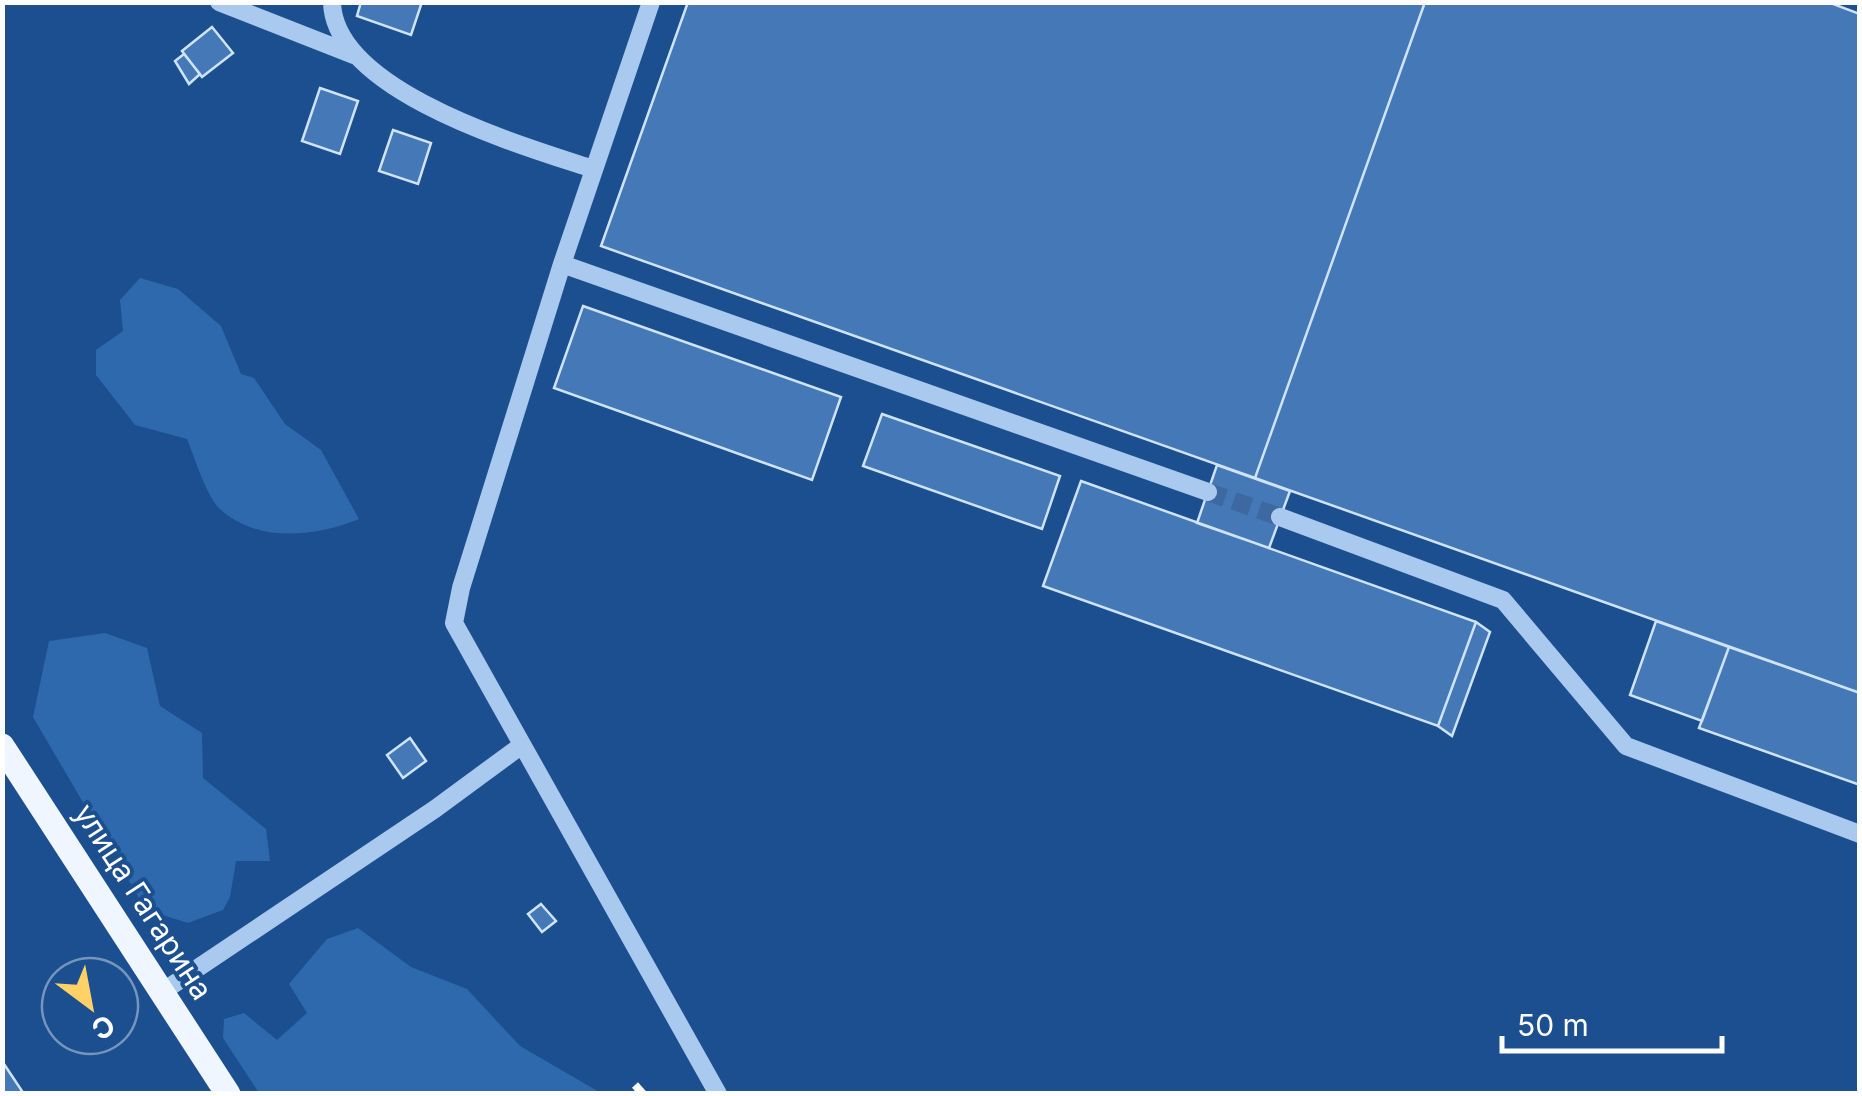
<svg xmlns="http://www.w3.org/2000/svg" width="1862" height="1096" viewBox="0 0 1862 1096" font-family="Inter,sans-serif">
<style>
.green{fill:#2e69ad}
.building{fill:#4478b7;stroke:#cfe3fa;stroke-width:2.5}
.lines{fill:none;stroke-linecap:round;stroke-linejoin:round}
.minor-tunnel{stroke:#3d69a0;stroke-width:18;stroke-dasharray:18 9;stroke-linecap:butt}
.minor{stroke:#a9c9ee;stroke-width:18}
.major{stroke:#f0f6ff;stroke-width:25}
.rail{stroke:#fff;stroke-width:8;stroke-dasharray:18 8;stroke-linecap:butt}
.labels{text-anchor:middle;stroke-width:8;stroke-linejoin:round;paint-order:stroke}
.street-label{font-size:30px;fill:#fff;stroke:#1b4f8f}
</style>
<rect width="100%" height="100%" fill="#1b4f8f"/>
<path class="green" d="M140,278l38,11 43,37 20,48 13,4 31,46 36,26 38,69c-44,18 -102,24 -139,-10 -13,-11 -26,-53 -33,-70l-52,-14 -39,-50v-25l27,-19 -3,-31z
M105,633l42,15 13,58 42,27 1,45 63,51 4,32h-34l-6,36 -7,13 -35,13 -42,-13 -113,-193 16,-76z
M358,928l53,39 56,22 53,57 81,47h-342l-36,-55 1,-19 20,-6 33,27 30,-27 -18,-29 38,-45z"/>
<path class="building" d="M361,2h61l-11,33 -54,-19z
M688,2h737l-170,476 -654,-232z
M1425,2h403l32,12v679l-605,-215z
M212,27l21,26 -31,24 -20,-26z
M184,54l16,20 -11,10 -14,-23z
M320,88l38,13 -18,53 -38,-13z
M393,130l38,13 -13,41 -39,-13z
M583,306l258,91 -29,83 -258,-92z
M882,414l178,62 -18,53 -179,-63z
M1217,465l73,26 -21,57 -72,-25z
M1081,481l395,141 -38,104 -395,-140z
M1656,621l73,26 -27,74 -72,-26z
M1476,622l14,10 -38,104 -14,-10z
M1729,647l131,46v92l-161,-57z
M410,738l16,23 -23,17 -16,-23z
M541,904l15,17 -14,11 -14,-18z
M2,1061l20,30 -3,3h-17z"/>
<g class="lines">
<path class="minor-tunnel" d="M1208,492l72,25"/>
<path class="minor" d="M219,2l135,53
M332,2c2,90 192,144 261,167
M651,2l-89,262 -101,324 -7,35 264,471
M562,264l646,228
M1280,517l223,83 123,146 234,88
M162,992l273,-183 87,-64"/>
<path class="major" d="M2,746l226,348"/>
<path class="rail" d="M635,1085l8,9"/>
</g>
<g class="labels">
<g class="street-label">
<text transform="translate(143 902) rotate(57)" y="10">улица Гагарина</text>
</g>
</g>
<rect width="1862" height="1096" fill="none" stroke="#ffffff" stroke-width="10"/>
<g transform="translate(90 1006) rotate(148)"><circle r="48" fill="#1b4f8f" stroke="#7695bc" stroke-width="2.5"/>
<path d="M0-8L18 38L0 25L-18 38Z" fill="#ffd166"/>
<text y="-15" font-size="28" font-weight="bold" text-anchor="middle" fill="#ffffff">С</text>
</g>
<path d="M1502 1036v15h220v-15" fill="none" stroke="#ffffff" stroke-width="5"/>
<text x="1517" y="1036" font-size="30" fill="#ffffff" stroke="#1b4f8f" stroke-width="8" paint-order="stroke">50 m</text>
</svg>
